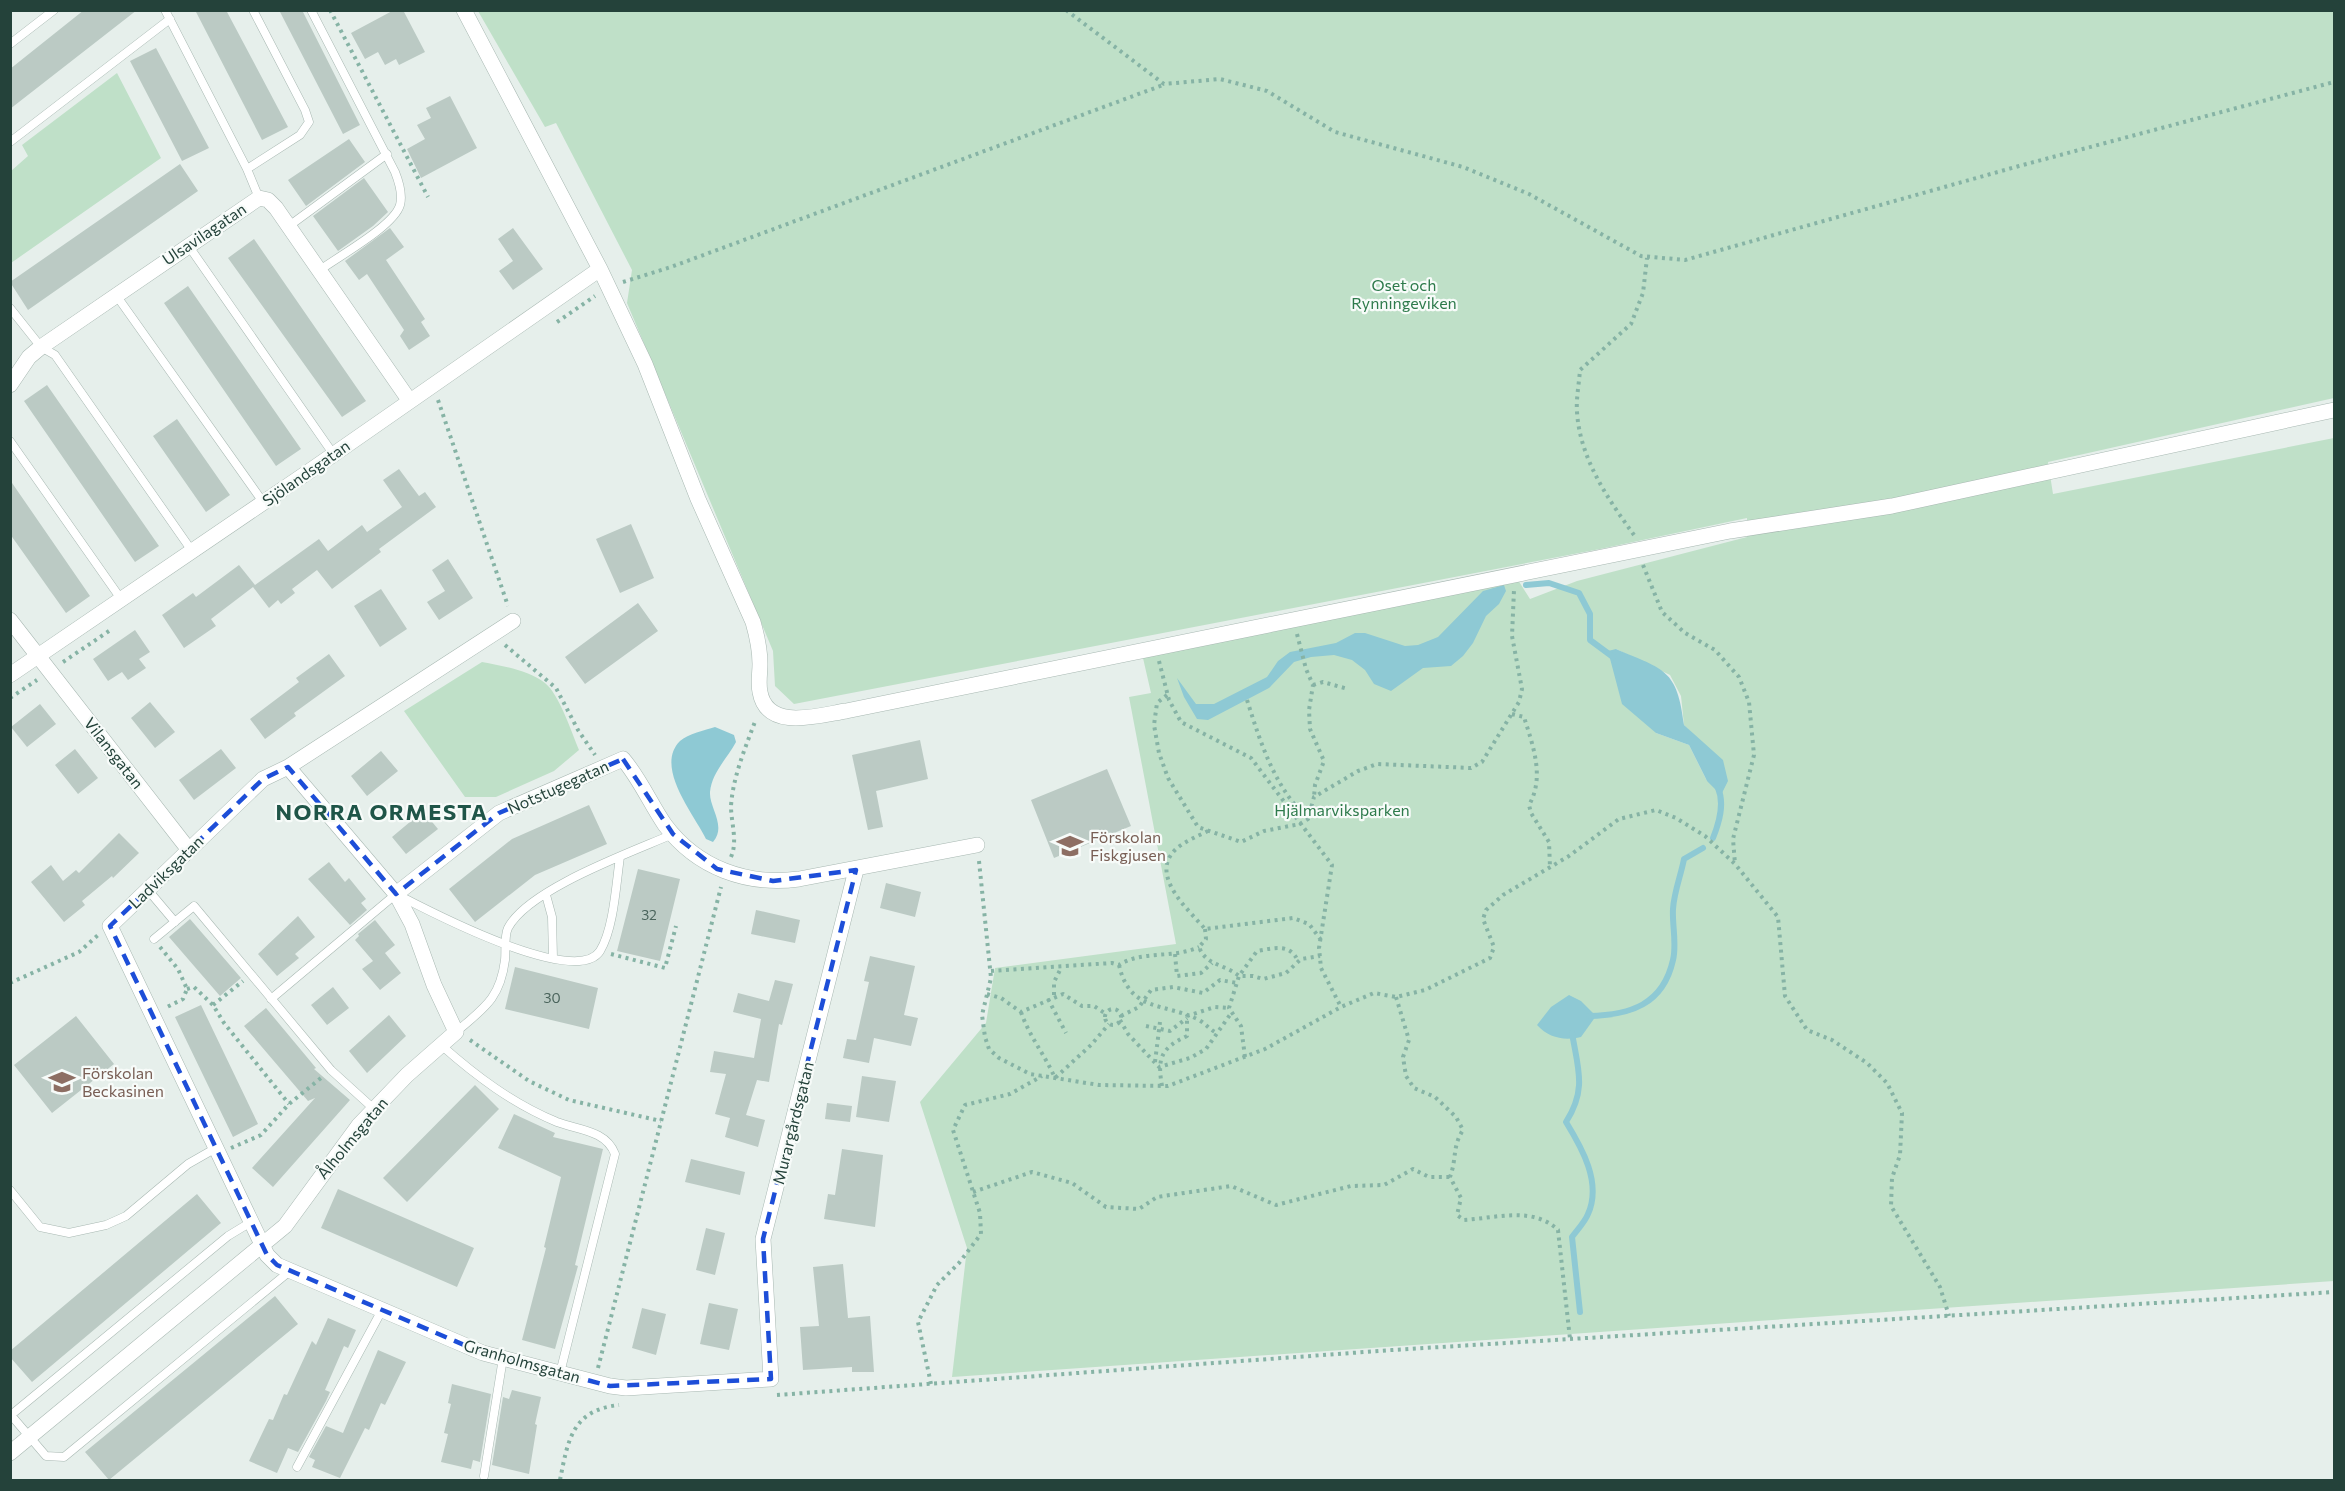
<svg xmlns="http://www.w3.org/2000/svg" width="2345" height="1491" viewBox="0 0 2345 1491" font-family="Commissioner,sans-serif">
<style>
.green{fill:#bfe0c8;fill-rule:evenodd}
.water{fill:#8ec9d4}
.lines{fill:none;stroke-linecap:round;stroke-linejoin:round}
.stream{stroke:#8ec9d4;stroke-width:6}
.building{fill:#bbcac4}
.service-casing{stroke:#a8b8b2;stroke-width:9}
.minor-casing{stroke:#a8b8b2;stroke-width:16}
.path{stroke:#86b3a5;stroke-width:4;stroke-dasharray:3 4.5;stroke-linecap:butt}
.service{stroke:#fff;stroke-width:8}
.minor{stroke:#fff;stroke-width:15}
.marked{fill:none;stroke:#1d4ed8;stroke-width:4.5;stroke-dasharray:12 8;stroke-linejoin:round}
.labels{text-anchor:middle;stroke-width:4.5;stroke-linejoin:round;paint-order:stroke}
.number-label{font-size:14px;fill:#4a645c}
.street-label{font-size:16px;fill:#24423a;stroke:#f7fbf9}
.park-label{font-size:16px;fill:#2d7a4b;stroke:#f7fbf9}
.education-label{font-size:16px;fill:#785e54;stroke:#f7fbf9;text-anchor:start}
.district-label{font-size:22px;font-weight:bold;letter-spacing:1.5px;fill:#1f5548;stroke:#f7fbf9}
</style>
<rect width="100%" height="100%" fill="#e6efeb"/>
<path class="green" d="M478,11h1856v387l-286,64 5,32 281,-56v843l-1382,96 15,-129 -47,-146 66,-79 9,-55 181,-24 -47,-247 22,-4 -8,-35 375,-78 12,19 47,-18 170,-44v-19l-147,31 -806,155 -19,-18 -2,-35 -146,-348 5,-33 -76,-147 -11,4zM1616,649l54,26 11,21 3,29 11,11 12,45 -18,-36 -33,-12z
M117,73l44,85 -150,105v-92l17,-15 -6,-11z
M482,662c21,4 45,8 63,21 14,11 27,50 34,67l-25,21 -58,26h-31l-61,-86z"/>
<path class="water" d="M1504,585l2,6 -7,13 -13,12 -13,27 -10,13 -12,10 -28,2 -32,23 -17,-7 -9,-14 -13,-10 -18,-5 -23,2 -17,5 -25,26 -61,32 -11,-1 -13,-22 -7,-19 19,26h18l53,-27 11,-16 12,-9 46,-9 19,-10h10l40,13 13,-1 20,-8 45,-46z
M1616,649c49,21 61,20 68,76l39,35 5,21 -7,14 -14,-14 -18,-36 -33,-12 -34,-29 -14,-53z
M715,727l19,8 2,7c-9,17 -24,30 -26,50 -1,16 17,34 3,50l-7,-3c-12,-25 -52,-72 -26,-98 8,-7 25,-11 35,-14z
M1569,995l12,6 15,15 -15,21c-17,4 -32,1 -44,-12l14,-18z"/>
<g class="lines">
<path class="stream" d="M1526,585l23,-2 30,10 11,21v26l23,17
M1713,838c6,-15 12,-34 5,-50
M1589,1016c41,-1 74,-11 84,-56 4,-16 -1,-35 0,-51 1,-17 8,-34 11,-50l19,-11
M1572,1033c6,36 15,56 -6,89 16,26 36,61 22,92 -3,8 -11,16 -16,23l8,75"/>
</g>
<path class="building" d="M84,10h53l-127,99v-40z
M195,10h31l62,117 -26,13z
M279,10h23l58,115 -17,9z
M394,10h9l22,42 -26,13 -3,-6 -11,6 -7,-13 -13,7 -14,-26z
M156,48l53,100 -27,13 -52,-100z
M450,96l27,52 -56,30 -14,-29 18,-10 -8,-14 14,-7 -5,-10z
M349,139l16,23 -59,44 -18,-26z
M180,164l18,27 -170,119 -18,-28z
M364,178l24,34 -15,14 -35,25 -25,-35z
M390,228l14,19 -18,13 39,59 -4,3 9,14 -21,14 -9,-14 4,-6 -37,-56 -8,6 -14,-19z
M513,228l30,41 -30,21 -14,-19 14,-10 -15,-22z
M254,239l112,162 -24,16 -114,-159z
M188,286l113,163 -25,17 -112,-163z
M47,385l112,161 -24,16 -111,-161z
M177,419l53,76 -24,17 -53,-76z
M399,469l20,27 6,-4 11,15 -57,42 2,3 -49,37 -15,-19 -25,19 3,4 -14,11 -3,-4 -9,8 -16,-21 -42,32 5,7 -32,22 -22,-33 31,-22 3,4 43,-32 16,20 64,-46 9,12 34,-26 5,7 35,-25 -19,-27z
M10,480l80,116 -24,17 -56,-79z
M631,524l23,54 -34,15 -24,-54z
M448,559l25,39 -34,22 -12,-18 18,-11 -13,-21z
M381,589l26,40 -27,18 -26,-41z
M638,603l20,28 -73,53 -20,-27z
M135,630l15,22 -11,7 7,9 -18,12 -6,-8 -14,9 -15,-22z
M329,654l16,22 -51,37 2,3 -31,23 -15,-20 49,-37 -3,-4z
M150,702l25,30 -20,16 -24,-30z
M40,704l16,20 -29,23 -16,-20z
M920,740l8,39 -52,12 7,36 -15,3 -16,-75z
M75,749l23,29 -20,16 -23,-29z
M221,749l15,19 -42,32 -15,-20z
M381,751l17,20 -31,25 -16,-20z
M1107,769l24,57 -77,32 -23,-58z
M589,805l18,39 -72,31 -60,47 -26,-33 63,-50z
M423,811l15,18 -32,25 -14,-17z
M119,833l20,20 -26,25 -1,-2 -30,25 3,4 -21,17 -33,-40 20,-17 12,16 13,-11 3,3z
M329,862l16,20 4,-4 17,21 -5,4 6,7 -17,15 -42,-46z
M638,869l42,10 -20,82 -43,-10z
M886,883l35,9 -6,25 -35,-9z
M756,910l44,10 -5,23 -44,-9z
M298,916l17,21 -20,17 4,4 -22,18 -19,-22z
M190,919l51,59 -21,18 -51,-59z
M375,920l20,25 -10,8 16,20 -21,17 -18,-21 11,-8 -18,-21 4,-4 -1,-2z
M870,956l45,10 -11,49 14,3 -7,28 -37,-8 -5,25 -26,-5 4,-19 9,1 13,-58 -5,-1z
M515,967l83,21 -9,41 -84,-20z
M775,980l18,4 -11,41 -3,-1 -10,58 -12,-2 -11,35 19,5 -7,27 -33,-10 5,-19 -15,-4 11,-40 -16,-2 4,-21 40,7 7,-39 -28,-7 5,-19 31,8z
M333,987l16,21 -22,17 -16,-20z
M201,1005l57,119 -25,13 -58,-120z
M266,1008l50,60 -2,1 36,31 -77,87 -21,-19 63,-70 -7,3 -64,-75z
M389,1015l17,21 -39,37 -18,-22z
M76,1016l38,48 -62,49 -38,-48z
M862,1076l34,5 -7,41 -33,-5z
M475,1085l24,24 -92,93 -24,-24z
M827,1103l25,3 -2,16 -25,-3z
M514,1114l41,19 -2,4 50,12 -28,116 3,1 -23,83 -33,-9 24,-92 -2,-1 17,-70 -63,-29z
M842,1149l41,6 -8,72 -51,-8 4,-25 7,1z
M691,1159l54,13 -5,23 -55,-13z
M338,1189l136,59 -17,39 -136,-59z
M197,1194l24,29 -189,159 -22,-25v-6z
M706,1228l19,5 -10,42 -19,-5z
M843,1264l5,54 22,-2 4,56h-22v-5l-49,3 -3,-43 19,-1 -6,-59z
M275,1296l23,28 -189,156 -24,-28z
M709,1303l29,6 -9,41 -29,-6z
M642,1308l24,6 -10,41 -24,-7z
M328,1318l28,12 -8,18 -4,-2 -19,44 5,2 -4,9 -28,51 -10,-4 -11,25 -28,-12 20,-42 4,1 11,-26 3,1 25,-54 4,4z
M378,1350l28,12 -21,43 -4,-2 -12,27 -4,-2 -25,50 -28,-11 3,-7 -6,-3 17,-31 17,7z
M452,1384l39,10 -11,68 -7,-2 -2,9 -30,-7 7,-28 -4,-1 7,-29 -3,-1z
M512,1390l29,7 -6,27 2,1 -8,49 -37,-9 11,-68 6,2z"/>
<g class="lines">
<g class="service-casing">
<path id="service" d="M165,10l82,159 12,29
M311,10l84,162c4,10 8,22 5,33 -6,21 -61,51 -80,65
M10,44l44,-34
M10,142l160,-123
M247,169l53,-34 9,-13 -4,-12 -52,-100
M289,226l98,-72
M188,245l146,210
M116,295l147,207
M10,308l31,39 14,8 137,196
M10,441l111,158
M148,890l27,32
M546,895l6,22 1,41
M154,939l40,-33 137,164 43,39
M271,999l125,-105c29,15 180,95 204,57 14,-23 16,-67 20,-94
M456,1032c28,-24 44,-33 49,-72 1,-9 -1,-24 3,-32 20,-39 124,-76 165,-94
M441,1045c35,31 72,59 116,77 21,8 49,8 58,32l-55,219
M10,1190l30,37 29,6 37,-8 20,-9 62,-52 28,-16
M10,1414l36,42 18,1 226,-186
M11,1415l217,-179 23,-14
M297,1467l85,-157
M484,1476l19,-118"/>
</g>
<g class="minor-casing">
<path id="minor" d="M464,10l136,259 45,95 53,135 55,123c4,14 7,27 7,42 0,9 -2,19 0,28 7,40 60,23 86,19l884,-180 162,-25 442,-96
M10,385l19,-28 12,-10 218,-149 9,2 8,8 133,192
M10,620l179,230
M513,621l-225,146 -25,12 -153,147 157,329 10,10 206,88 127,33 16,2 145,-9 -8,-140 93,-369
M10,675l304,-207 286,-199
M396,894l103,-81 124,-54c17,20 27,44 42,66 32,43 82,61 134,54l178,-34
M10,1453l275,-227 74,-101 48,-50 49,-43 -22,-47 -22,-61 -16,-30 -108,-127"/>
</g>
<path class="path" d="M330,10l98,187
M1066,10l98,74 56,-5 47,12 68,41 128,35 66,27 112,62 44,4 334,-94 315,-84
M623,282l48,-15 492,-182
M557,322l38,-26
M438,400l70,206
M1634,535c-26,-36 -54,-76 -57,-123 -1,-13 2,-28 3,-42l51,-46 12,-31 4,-35
M1643,565l19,47 23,21 30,17 24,27 10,25 5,53 -21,84 2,25
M1297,634l9,35 7,16 -4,25 1,19 14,32 -9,24 -1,12
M505,645l51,43 22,42 17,25
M1159,661l10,39 12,22 70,36 81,107 -13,83 2,20 20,39
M63,662l46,-31
M1313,685l10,-3 25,7
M1167,695l-10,8 -3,22 5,28 9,25 30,49 43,15 23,-11 36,-7 8,-5 6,-22 44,-26 19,-7 94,4 11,-6 37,-60 3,-13 -10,-53 2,-46
M10,698l27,-18
M1247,700c14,44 27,86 60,118
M1512,714l12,3c9,29 21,60 5,88l2,8 18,29 1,25
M1208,831c-10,5 -25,11 -33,19 -26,26 14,60 30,79l88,-11 16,6 12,16
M731,857c7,-16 0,-34 0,-51 2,-30 15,-60 25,-87
M979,861l12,117 -9,37 3,22 4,12 10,9 31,16 69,11 69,1 97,-37 76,-42 33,-14 22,4 29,-7 65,-32 4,-11 -11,-28 3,-9 17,-15 66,-39 50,-37 37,-9 20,8 29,18 30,28 43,53 7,79 22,34 25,10 35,23 20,20 15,30 -2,42 -8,23 -1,28 49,81 9,29
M1205,929l1,10 -7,8c7,19 26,17 40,29h14l10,3 23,-6 15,-14 19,-3
M160,947l18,22 9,20 -4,10 -16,8
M611,954l54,14 11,-42
M1175,954l2,22 24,-3 11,-10
M1119,965c11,48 45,37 80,55 7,4 11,10 18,13
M991,971l121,-8 7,2c23,-15 54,-6 80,-18
M10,983l69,-31 19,-17
M187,989l7,-2 19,18 11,18 65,81
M987,994l14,4 20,14 42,-18 19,12h12l12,8
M1054,995v-13l7,-14
M1396,997l13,43 -6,17 3,19 8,12 21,9 21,20 7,13c-11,17 -6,28 -13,47l11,21 -4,17 7,5c32,-2 69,-14 94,10l12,109
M1048,999l18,34
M213,1005l30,-24
M1105 1017a8 8 0 1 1 16 0a8 8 0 1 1-16 0Z
M1021,1012c8,24 24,43 34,66l36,-33 18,-21
M1121,1016l18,-9 12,-17 22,-3 30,6 17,-13 17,3
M1120,1020l8,14 31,33 31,-9 16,-9 26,-37
M1146,1026l24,5 17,-13
M470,1040l59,41 40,19 92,21
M1245,1057l-4,-31 -12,-18 10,-32 18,-25c17,-3 33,-8 41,10
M1155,1062l5,-40
M1162,1086c-5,-28 -1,-38 25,-50v-20l28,-9 14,1
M231,1148l30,-13 28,-31 32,-26
M973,1192l59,-20 40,11 34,24 33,2 18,-12 74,-11 45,19 75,-19 33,-1 29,-16 16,8h21
M598,1368l123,-481
M931,1384l-13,-62 19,-37 22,-22 22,-29 -1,-21 -27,-83 12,-25 45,-11 32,-18
M777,1395l615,-45 942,-58
M560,1480c8,-40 12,-70 59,-75"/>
<use href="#service" class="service"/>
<use href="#minor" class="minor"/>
</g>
<path class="marked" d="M623,759l50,75 44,35 56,12 83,-11 -93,369 8,140 -161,7 -127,-33 -206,-88 -10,-10 -157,-329 153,-147 25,-12 108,127 103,-81z"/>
<defs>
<g id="school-bare" transform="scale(2.07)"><path d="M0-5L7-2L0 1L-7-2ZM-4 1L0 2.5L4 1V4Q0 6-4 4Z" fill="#8d6e63" stroke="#f7fbf9" stroke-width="2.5" paint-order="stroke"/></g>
</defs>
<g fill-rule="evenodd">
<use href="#school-bare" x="1070" y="846"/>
<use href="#school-bare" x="62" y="1082"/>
</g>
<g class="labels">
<g class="number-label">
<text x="649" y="920">32</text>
<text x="552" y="1003">30</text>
</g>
<g class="street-label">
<text transform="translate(204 234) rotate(-34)" y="6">Ulsavilagatan</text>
<text transform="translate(306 473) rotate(-35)" y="6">Sjölandsgatan</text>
<text transform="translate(114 753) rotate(52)" y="6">Vilansgatan</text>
<text transform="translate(558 787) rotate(-24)" y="6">Notstugegatan</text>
<text transform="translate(166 872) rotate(-44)" y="6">Ladviksgatan</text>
<text transform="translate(793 1123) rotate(-76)" y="6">Murargårdsgatan</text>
<text transform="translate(352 1138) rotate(-50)" y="6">Ålholmsgatan</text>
<text transform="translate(522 1361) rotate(16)" y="6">Granholmsgatan</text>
</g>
<g class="park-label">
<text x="1404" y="291">Oset och<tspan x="1404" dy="18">Rynningeviken</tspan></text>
<text x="1342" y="816">Hjälmarviksparken</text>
</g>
<g class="education-label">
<text x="1090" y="843">Förskolan<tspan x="1090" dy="18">Fiskgjusen</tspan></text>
<text x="82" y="1079">Förskolan<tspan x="82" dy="18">Beckasinen</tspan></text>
</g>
<g class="district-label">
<text x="382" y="820">NORRA ORMESTA</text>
</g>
</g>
<rect width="2345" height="1491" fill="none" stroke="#24423a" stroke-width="24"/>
</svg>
